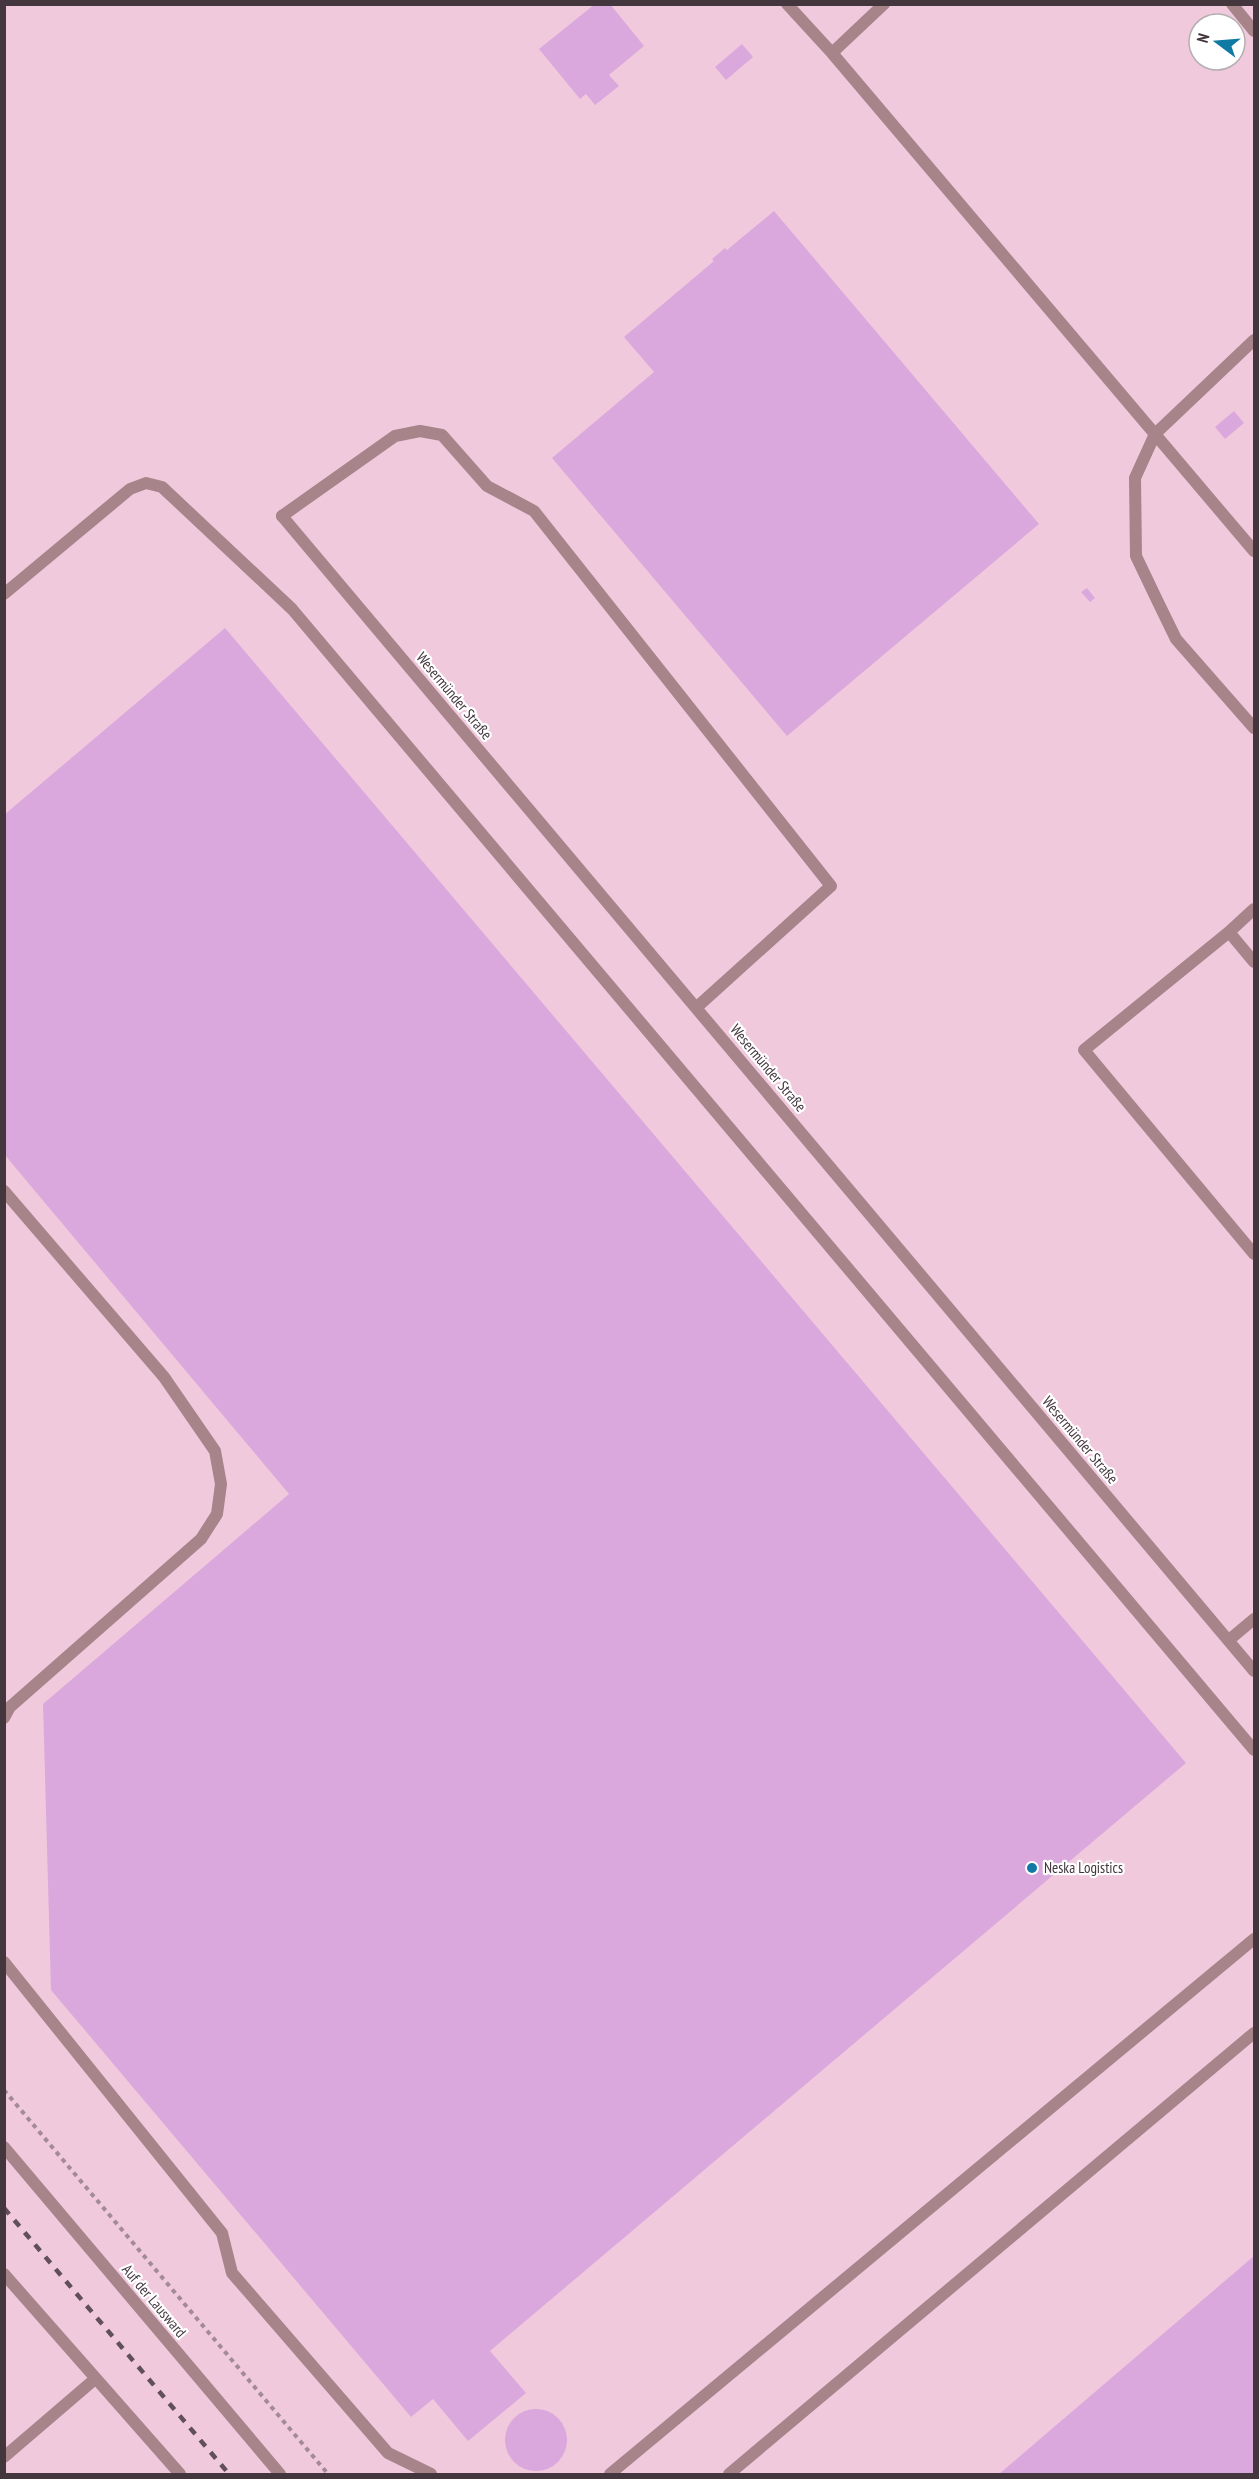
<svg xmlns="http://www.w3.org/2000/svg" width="1259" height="2479" viewBox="0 0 1259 2479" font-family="'PT Sans Narrow',sans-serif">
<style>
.built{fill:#f1c9dd;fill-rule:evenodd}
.building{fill:#daa8dd}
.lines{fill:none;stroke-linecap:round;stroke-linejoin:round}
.path{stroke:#a28b96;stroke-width:4;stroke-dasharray:4.5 4.5;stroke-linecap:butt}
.lane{stroke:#a68489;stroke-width:12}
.street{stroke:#a68489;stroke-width:12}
.rail{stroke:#615059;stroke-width:4.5;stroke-dasharray:8 8;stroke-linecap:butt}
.poi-dot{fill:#1079a4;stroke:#fff;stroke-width:2}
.labels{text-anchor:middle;stroke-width:4.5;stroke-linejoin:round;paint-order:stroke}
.street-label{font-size:15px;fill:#43363d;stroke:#fff}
.poi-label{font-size:15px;fill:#43363d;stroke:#fff;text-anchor:start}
</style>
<rect width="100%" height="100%" fill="#f7d6e6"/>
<path class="built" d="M5,5h1249v2469h-1249zM1199,24h36v36h-36z"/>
<path class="building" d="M595,4h15l34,42 -35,29 10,11 -24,19 -9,-11 -6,5 -41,-50z
M742,44l11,13 -27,23 -11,-13z
M774,211l265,313 -252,212 -235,-278 102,-86 -30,-35 90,-76 -2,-2 13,-11 2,2z
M1234,411l10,12 -19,16 -10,-12z
M1087,588l8,10 -5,4 -9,-10z
M225,628l961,1135 -696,588 36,42 -58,48 -35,-42 -22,18 -360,-427 -8,-286 246,-210 -285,-340v-339z
M1254,2256v218h-255z
M505 2440a31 31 0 1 1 62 0a31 31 0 1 1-62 0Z"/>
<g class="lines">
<path class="path" d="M4,2090l324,384"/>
<path class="lane" d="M787,4l45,49 422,498
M1232,4l22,27
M832,53l52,-49
M1254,340l-99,94 -20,44 1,78 21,44 19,39 78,89
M282,516l113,-80 25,-5 22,4 45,51 47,25 297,375 -134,121
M4,594l126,-105 16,-6 16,4 130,122 962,1141
M1254,909l-25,23 25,30
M1229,932l-145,118 170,204
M4,1191l160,186 51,74 6,33 -4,30 -16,25 -191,168 -6,11
M4,1962l218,271 10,40 156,180 43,21
M4,2274l176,200
M4,2457l91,-78
M610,2474l644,-535
M729,2474l525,-441"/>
<path class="street" d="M282,516l972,1155
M1229,1640l25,-21
M4,2147l276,327"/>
<path class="rail" d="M4,2208l225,266"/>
</g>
<circle class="poi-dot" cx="1032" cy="1868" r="6"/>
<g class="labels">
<g class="street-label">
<text transform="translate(454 696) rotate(50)" y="5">Wesermünder Straße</text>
<text transform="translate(768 1068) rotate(50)" y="5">Wesermünder Straße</text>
<text transform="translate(1080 1440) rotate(50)" y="5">Wesermünder Straße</text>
<text transform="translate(154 2301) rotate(50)" y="5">Auf der Lausward</text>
</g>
<g class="poi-label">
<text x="1044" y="1873">Neska Logistics</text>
</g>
</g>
<rect width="1259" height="2479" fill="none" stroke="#43363d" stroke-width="12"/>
<g transform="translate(1217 42) rotate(286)"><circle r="28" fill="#ffffff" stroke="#b4afb1" stroke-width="1.5"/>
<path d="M0-4.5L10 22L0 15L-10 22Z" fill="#1079a4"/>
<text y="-9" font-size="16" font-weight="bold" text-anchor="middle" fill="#43363d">N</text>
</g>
</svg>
